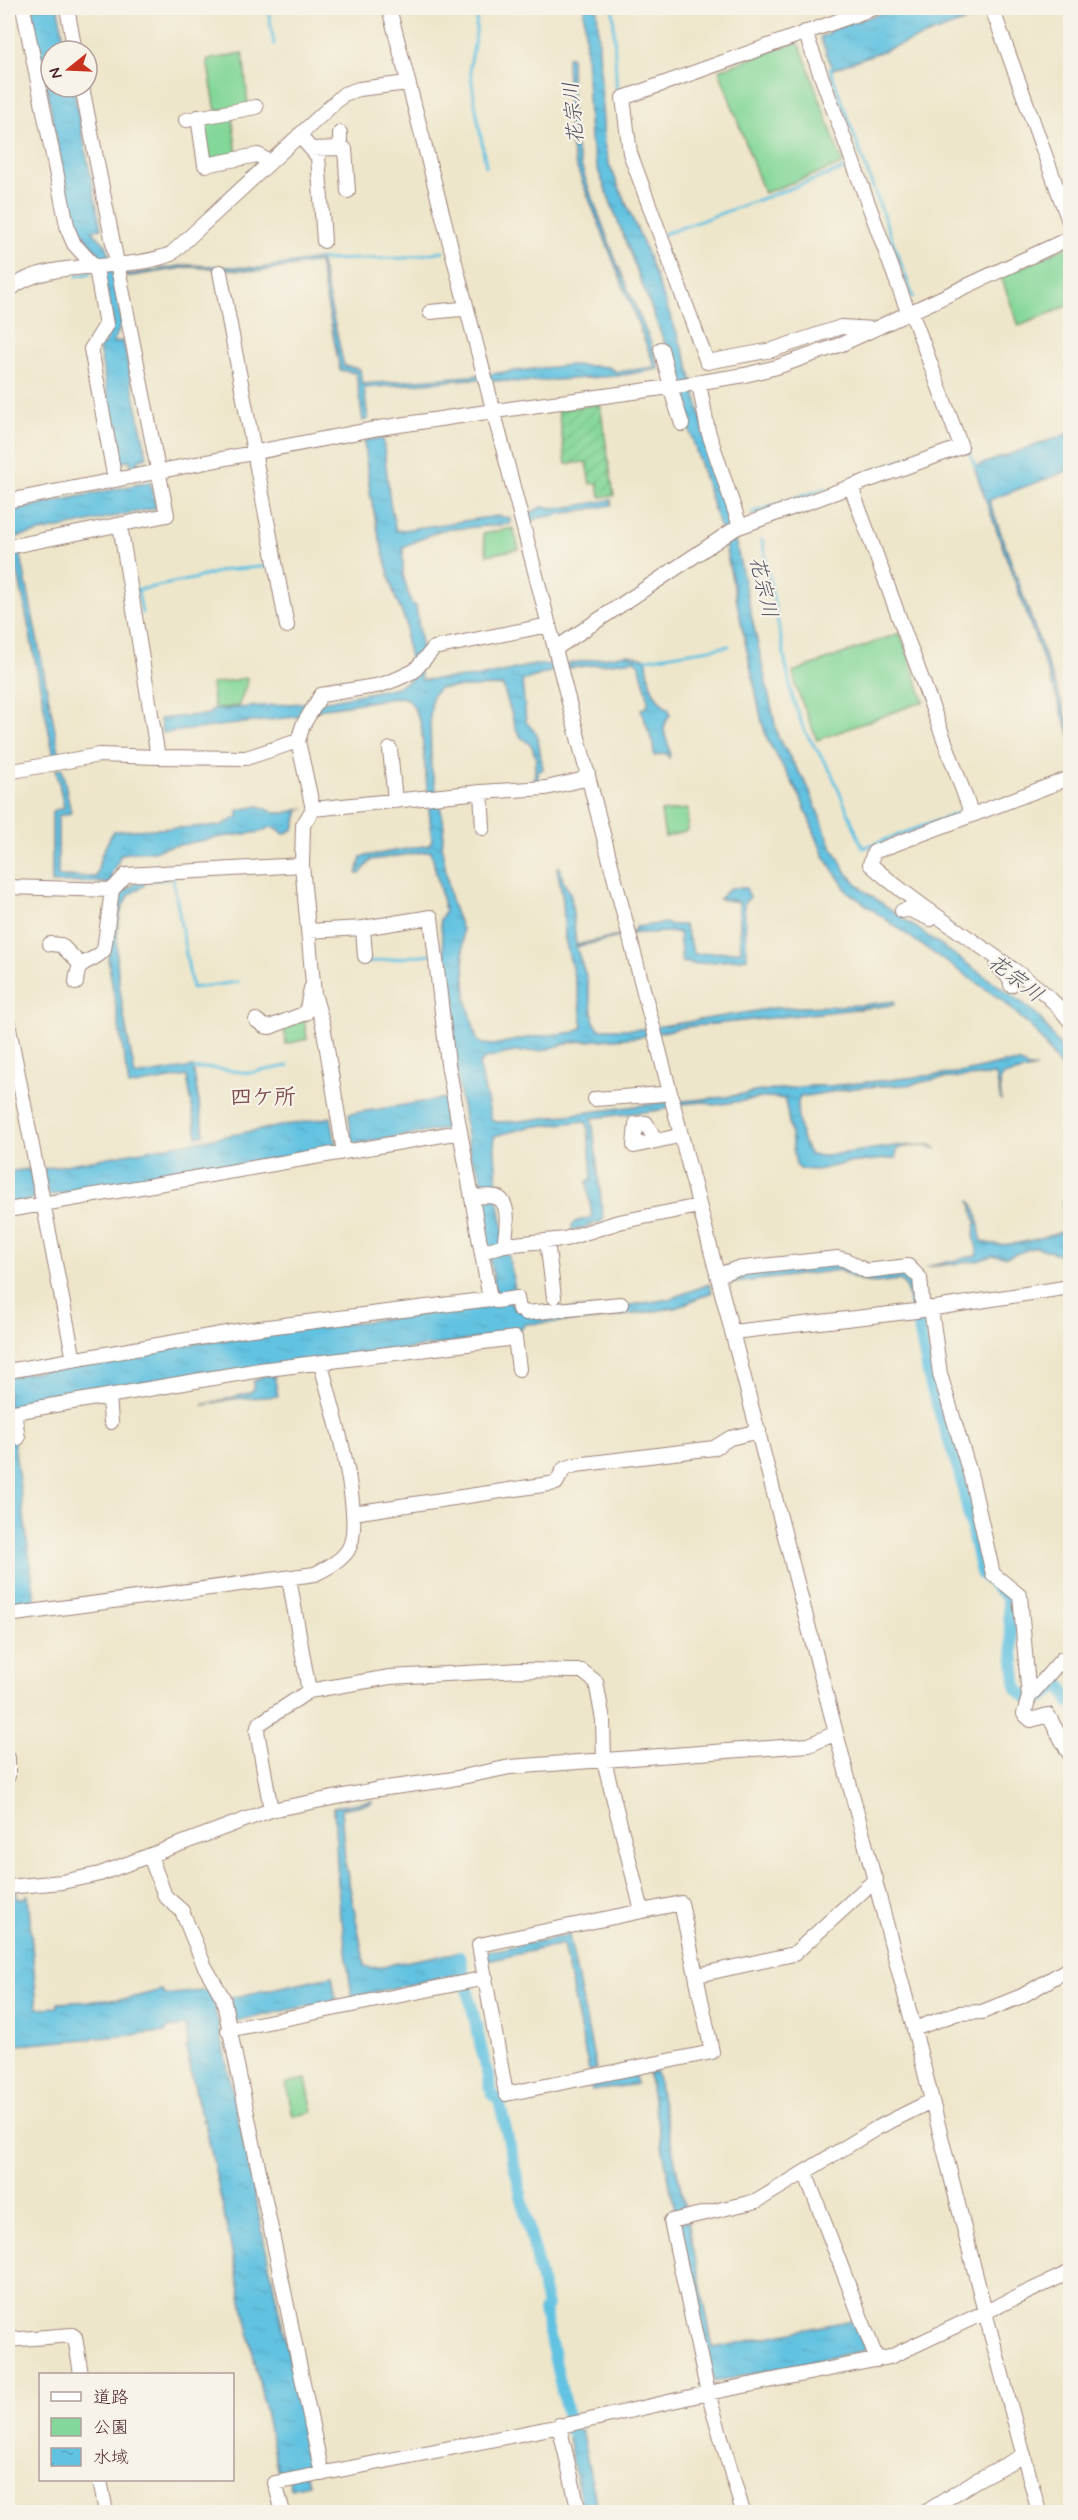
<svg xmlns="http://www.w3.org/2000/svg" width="1078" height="2520" viewBox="0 0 1078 2520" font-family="Mynerve,'Klee One',sans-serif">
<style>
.green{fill:#83d798;stroke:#667b62;stroke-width:1.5}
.garden{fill:url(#garden-furrows);stroke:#667b62;stroke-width:1.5}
.water{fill:url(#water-ripples);stroke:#567086;stroke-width:1.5}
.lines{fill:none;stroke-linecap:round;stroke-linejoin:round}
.stream{stroke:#62c2e1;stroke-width:3}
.canal{stroke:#62c2e1;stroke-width:12}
.minor-casing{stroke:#9c827a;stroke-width:16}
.minor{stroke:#fff;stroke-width:14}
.labels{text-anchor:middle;stroke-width:4.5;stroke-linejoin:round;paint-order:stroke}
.water-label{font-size:21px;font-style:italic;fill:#515062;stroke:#f7f3e8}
.quarter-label{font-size:22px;font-weight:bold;fill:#7d4c4c;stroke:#f7f3e8}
</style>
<defs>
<pattern id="garden-furrows" width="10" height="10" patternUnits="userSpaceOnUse" patternTransform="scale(1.5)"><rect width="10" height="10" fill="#83d798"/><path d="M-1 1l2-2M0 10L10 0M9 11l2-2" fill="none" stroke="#73b883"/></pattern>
<pattern id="water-ripples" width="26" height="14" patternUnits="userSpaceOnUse" patternTransform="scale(1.5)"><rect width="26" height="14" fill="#62c2e1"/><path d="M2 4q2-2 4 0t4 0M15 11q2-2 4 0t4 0" fill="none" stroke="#57a6c1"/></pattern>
</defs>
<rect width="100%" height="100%" fill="#f7f3e8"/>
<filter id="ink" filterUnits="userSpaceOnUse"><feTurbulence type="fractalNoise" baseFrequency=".0167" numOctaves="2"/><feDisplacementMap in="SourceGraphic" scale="12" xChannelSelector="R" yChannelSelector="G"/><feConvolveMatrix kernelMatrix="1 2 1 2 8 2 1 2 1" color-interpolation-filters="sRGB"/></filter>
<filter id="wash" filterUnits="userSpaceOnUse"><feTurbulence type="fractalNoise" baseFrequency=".008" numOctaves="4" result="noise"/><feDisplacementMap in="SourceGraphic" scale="24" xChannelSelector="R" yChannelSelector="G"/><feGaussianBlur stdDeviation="1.35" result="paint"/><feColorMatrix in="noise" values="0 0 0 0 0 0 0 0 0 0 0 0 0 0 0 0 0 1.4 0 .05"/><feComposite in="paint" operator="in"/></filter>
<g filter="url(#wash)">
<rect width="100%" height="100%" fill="#eee6ca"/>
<path class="green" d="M795,43l5,2 43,119 -79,29 -45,-123z
M243,53l5,52 -32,6 -9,-51z
M232,115l5,41 -28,4 -6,-41z
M1070,245v60l-51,21 -18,-49z
M513,528l6,21 -32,6 -4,-21z
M900,633l24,68 -107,39 -21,-53 -3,-15z
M247,678c0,11 -6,17 -8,28l-25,3 -3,-25z
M688,809l-1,22 -22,6 -4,-25z
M304,1017l3,22 -21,5 -2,-20z
M306,2079l7,33 -20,4 -7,-33z"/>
<path class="garden" d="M600,404l14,92 -14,1 -2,-14 -8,1 -4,-22 -20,2 -8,-54z"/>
<path class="water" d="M31,8h27l8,43h-15v36h22l28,141 -9,3 15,15 15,77 -9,20 10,-2 24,116 -9,3v4l-7,2 -1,-6 -10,3 -21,-116 5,-2 9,-22 -14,-70 -14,-15 -2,-6 -8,1z
M584,8h13l7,136 5,20 34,79 45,120 22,93 24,79 44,203 30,49 22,56 17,30 16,17 161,114 16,14 30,43v20l-34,-49 -15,-14 -18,-17 -93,-64 -63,-46 -24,-37 -23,-58 -32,-55 -6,-19 -37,-177 -54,-176 -4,-20 -70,-182 -7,-28z
M896,8h86l3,6 -152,55 -13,-32 9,-3 -1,-3z
M567,57h4l1,79 15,48 30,79 33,78 9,28 -42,7 -95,6 -51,-3 -107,9 4,31 -5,2 -7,-48 -16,-3 -21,-108 -58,9 -72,-4 -63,10 -1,-2 61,-10 75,3 59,-9 24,107 16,3 2,15 108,-8 100,-11 38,2 9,5 38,-5 -80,-204 -6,-27z
M1070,433v37l-81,30 81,227v8l-96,-268z
M371,439h12l7,64 6,28 102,-15 12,2v6l-69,6 -38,17v28l8,28 5,3 6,45 -6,3 5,26 59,-3 53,-12 33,-1 61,-10 17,4 3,3c1,20 5,36 22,49l1,5c-15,19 4,28 -1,43l-3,-5 -12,3 -1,-12 -12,-35 6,-2c4,-12 -6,-28 -7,-42l-6,-5 -79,10 -33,11 4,41 11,12 6,35 -5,3v9h-4l2,-23 -4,-12 -11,-9 -5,-8 -13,-43 -64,2 -7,8 -2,22 1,49 13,57 -2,24 9,53 11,29 4,68 11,42 6,4 10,1 33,-7 49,-6 8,-5 -4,-30 -14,-58 -2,-38 -6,-34h3l3,14 8,14 5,50 57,-13 3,-5 30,-4 3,2h15l10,29 47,-3 -2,-49 -20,-3 11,-11h16l4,9 -6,6 3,55 -53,6 -12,-2 -3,-30 -43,1 -60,14 10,29 8,46 5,7h44l131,-21 87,-3 33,-4v4l-209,22 -45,10 -69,5 -30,9 -28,1 -28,7 -6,5 12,55 6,3 23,-1 140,-18 66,-6 35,-6 51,-5h18l135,-14 38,-9h18l7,5h8l-34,8 -2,6 1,19 -5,-26 -59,4 -30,6 -46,2 -61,10c-7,12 2,47 10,58l15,1 70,-10 35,-1 7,4c-12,-5 -28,-3 -40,0l-1,9 -48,5 -31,7 -17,-1 -4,-4 -11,-66 -16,-2 -55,8 -10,-3 -23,2 -20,6 -69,8 11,101 -2,3 -29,9v-6l3,-3 17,-5 -5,-36 4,-1 1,-5 -4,-48 -3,-6 -56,6 -35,9 3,47 -4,10 5,7 17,90 -10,7 -1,-4h-8l-6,-34 4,-7c-22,-23 -1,-75 -23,-93l-22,-130 -2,-53 -7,-56 5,-9 -14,-60 -60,9 -11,14h-3l4,-17 68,-12 3,-5 -11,-116 -9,-20 -5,-5 -6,-2 -21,3 -54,8 -24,8 -140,17 -2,-14 50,-5 1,-4 116,-9 70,-14 15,-8 2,-6 -8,-32v-18l-12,-29 -15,-58 -9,-44 -6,-51z
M150,482l6,26 -141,29 1,4 -3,-4 -5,1v-27z
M611,500l1,5 -74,13 -6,3 -3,-1 -2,-5 15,-8 20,1z
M20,551l40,205 -6,1 -40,-205z
M62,768l9,45 -13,3v60l38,1 5,-21 12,-25 107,-5 18,-9v-7l21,-4 16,7h10l20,-5 -6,2 -5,19 -10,5 -7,-6 -7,-1 -10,5 -40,5 -57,11c-13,7 -29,1 -43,7 -1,9 -7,13 -10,22l4,2 -4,5 -14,-2 -44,1v-72l12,-3 -8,-39z
M141,880l4,1 -1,5c-5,3 -13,6 -16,11 -26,35 0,137 7,179l58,-9 11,67 -7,2 -10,-60 -58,10 -21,-127 8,-55 6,-11z
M447,1098l6,27 -2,3 -97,16 -2,-1 -3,-29z
M331,1117l5,30 -2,2 -283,46 -3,-1 -6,-25z
M28,1169l3,3 3,27 -26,6v-33z
M1063,1200l6,1 1,2v50l-7,2 -28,-8 -28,10 -15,-1 -15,5 -51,6 52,-12 -4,-20 2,-13 -6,-21c11,11 7,26 12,40 19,10 60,-3 80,-9z
M839,1261l68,9 9,8 2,29 -7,1 -6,-23 -6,-5c-14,1 -26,5 -39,0 -8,-2 -13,-7 -21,-10l-113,14 -2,-8z
M709,1284l3,8 -37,16 -84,12 -66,4 -7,9 -509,74 27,199 -28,4v-233l212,-38 263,-32 26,-6 8,10 95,-3 58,-9z
M262,1373l4,3h8l4,20 -46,3 -29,6 46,-12 4,-3 1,-9 8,-4z
M372,1801v2l-31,6 4,53 20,104 6,2 88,-16 4,21 -103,22v5h-3l-1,-3 -4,1 -10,-78 -2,-1 -6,-112z
M8,1877h7l2,22 7,-1 4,-3 9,113 21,-1v-4l69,-4 35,-9 2,5 47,-5 101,477 -8,1 4,16 -17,4 -4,-16 -9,1 -72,-346 -1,-6h-3l2,-2 -4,-7 -14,-64 3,-4 -4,-18 -17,2 -3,4 -157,14z
M569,1935l27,134 -7,2 -26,-127 -85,19 -1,-9z
M332,1976l4,24 -100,21 -6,-23z
M656,2071l29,138 -10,2 -27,-138z
M635,2075l1,9 -44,7 -2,-10z
M688,2221l25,127 139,-28 14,30 -152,32 -36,-159z
M581,2430l17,82h-15l-16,-79z"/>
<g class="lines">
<path class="stream" d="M268,8l6,36
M477,8l-1,26 -6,32 4,32 12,68
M613,8l4,91
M832,67l-2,2 83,228
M664,234l180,-65
M320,260l85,-2 38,-7
M77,276l14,-3
M967,445l9,24
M853,479l101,-38
M752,513l75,-25
M762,540l30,156 12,34 27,42 32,76 96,-35
M137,588l5,25
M138,590l55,-11 32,-9 46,-4
M646,659l83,-13
M173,878l19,110 46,-6
M145,881l22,-2
M364,963l66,-9
M193,1069l18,-1 38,5 39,-7"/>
<path class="canal" d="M914,1302l16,81 30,92 21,98 26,24 10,92 16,13 28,-17 9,18
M460,1957l32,137 7,6 48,206 -3,5 27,121"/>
</g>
</g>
<g filter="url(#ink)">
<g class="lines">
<g class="minor-casing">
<path id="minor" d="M23,8l45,222 6,14 22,24 10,57 -15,24 24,131
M67,8l8,43
M389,8l447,1725 78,296 71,283 54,200
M992,8l78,216
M805,32l103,280
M198,117l7,48 53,-10 11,7
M186,120l70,-13
M299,135l19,22 6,84
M311,149l29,-1v-15
M345,149l3,42
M220,272l67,354
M8,291c39,-35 115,-17 163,-37l173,-160 15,-5 49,-6
M430,312l31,-3
M874,329l-33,-2 -69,23 -65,12 -77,-209 -7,-55 251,-90
M661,349l8,30
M699,383l9,48 32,95
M670,387l12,37
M495,411l175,-24 75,-12 32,-8 65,-23 228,-106
M851,487l121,328
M8,501l371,-73 108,-16
M8,547l159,-32 -85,-428
M555,649l181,-121 225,-81 -50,-136
M390,749l5,52
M158,757l88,1 52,-17
M8,772l91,-17 59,2 -38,-232
M1070,778l-196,74 -4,12c39,35 84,63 127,94 27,19 54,37 73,63
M481,792l2,36
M313,809l168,-17 65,-4 35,-8 7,-7
M302,865l12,129 9,31 21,127
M8,887l104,3
M902,911l6,-2 23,10
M363,928l2,28
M308,931l55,-3 68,-11 17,147 42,235
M50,944l11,1 19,19
M997,965l13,14 1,6
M76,983c2,-28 14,-17 28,-33l8,-60 14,-15 176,-10 1,-40 10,-16 -15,-68 5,-16 18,-30 60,-10 16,-6 17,-8 20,-23 115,-23
M256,1020l8,6 6,1 36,-14 5,-25
M8,1023l66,337
M595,1099l68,-5
M656,1141l-10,-18 -10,1 -2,22 40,-9 6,-3
M472,1197c7,0 17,-2 24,0 16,5 10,36 8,48
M8,1210l452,-78
M547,1241l7,56
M482,1252l22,-7 61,-6 54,-17 75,-15
M718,1275l17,-6 103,-11 8,2 20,11 42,-5 12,12 3,32
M931,1308l9,66 31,103 22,97 27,22 9,101 -5,17 7,6 17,-5 22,40
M733,1332l183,-21 154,-24
M8,1371l236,-41 246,-31 6,2 21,-3 2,11 7,4 95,-9
M109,1396l2,26
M18,1438l-4,-26 246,-42 255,-32 4,31
M353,1513l203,-30 8,-14 12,-4 138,-17 16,-10 29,-7
M289,1578l20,113
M8,1615l307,-41c12,-6 26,-13 33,-24 19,-30 -18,-150 -27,-186
M1029,1697l33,-38 8,14
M8,1758v18
M271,1810l-14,-79 2,-7 50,-33 81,-14 130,-7 52,1h10l14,11 7,38 1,41 38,150
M150,1856l15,40 17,15 22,54 19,33 99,476
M8,1887l54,-5 38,-8 171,-64 108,-21 68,-9 63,-13 299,-22 27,-12
M681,1903l31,149 -206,42 -27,-149z
M698,1975l96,-21 82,-75
M914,2029l44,-16 24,-1 40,-16 48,-28
M228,2030l258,-52
M805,2172l72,188
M8,2340l64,-5 3,2 6,37
M559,2425l20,87
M100,2480l6,32
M283,2512l-8,-29 310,-62 123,-28 182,-36 180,-85
M743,2512l-35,-119 -37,-172 86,-20 120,-73 54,-27
M926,2512l49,-31 49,-26"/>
</g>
<use href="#minor" class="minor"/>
</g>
</g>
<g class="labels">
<g class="water-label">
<text transform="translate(573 113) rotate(-95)" y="7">花宗川</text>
<text transform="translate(764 587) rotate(77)" y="7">花宗川</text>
<text transform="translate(1016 978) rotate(38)" y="7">花宗川</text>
</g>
<g class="quarter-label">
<text x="263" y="1104">四ケ所</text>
</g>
</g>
<rect width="1078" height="2520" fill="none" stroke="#f7f3e8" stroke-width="30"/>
<rect x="39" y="2373" width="195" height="108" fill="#f7f3e8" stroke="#b29e9c" stroke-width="1.5"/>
<rect x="51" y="2392" width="30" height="9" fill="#ffffff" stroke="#b29e9c" stroke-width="1.5"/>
<text x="93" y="2403" font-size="18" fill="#4a1f2b">道路</text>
<rect x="51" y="2418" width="30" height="18" fill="#83d798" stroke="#b29e9c" stroke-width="1.5"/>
<text x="93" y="2433" font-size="18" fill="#4a1f2b">公園</text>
<rect x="51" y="2448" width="30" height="18" fill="url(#water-ripples)" stroke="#b29e9c" stroke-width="1.5"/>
<text x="93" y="2463" font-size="18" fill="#4a1f2b">水域</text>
<g transform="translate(69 69) rotate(252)"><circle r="28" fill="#f7f3e8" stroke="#b29e9c" stroke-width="1.5"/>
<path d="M0-4.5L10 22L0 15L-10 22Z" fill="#c8321e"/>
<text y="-9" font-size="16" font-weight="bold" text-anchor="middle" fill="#4a1f2b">N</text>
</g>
</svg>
